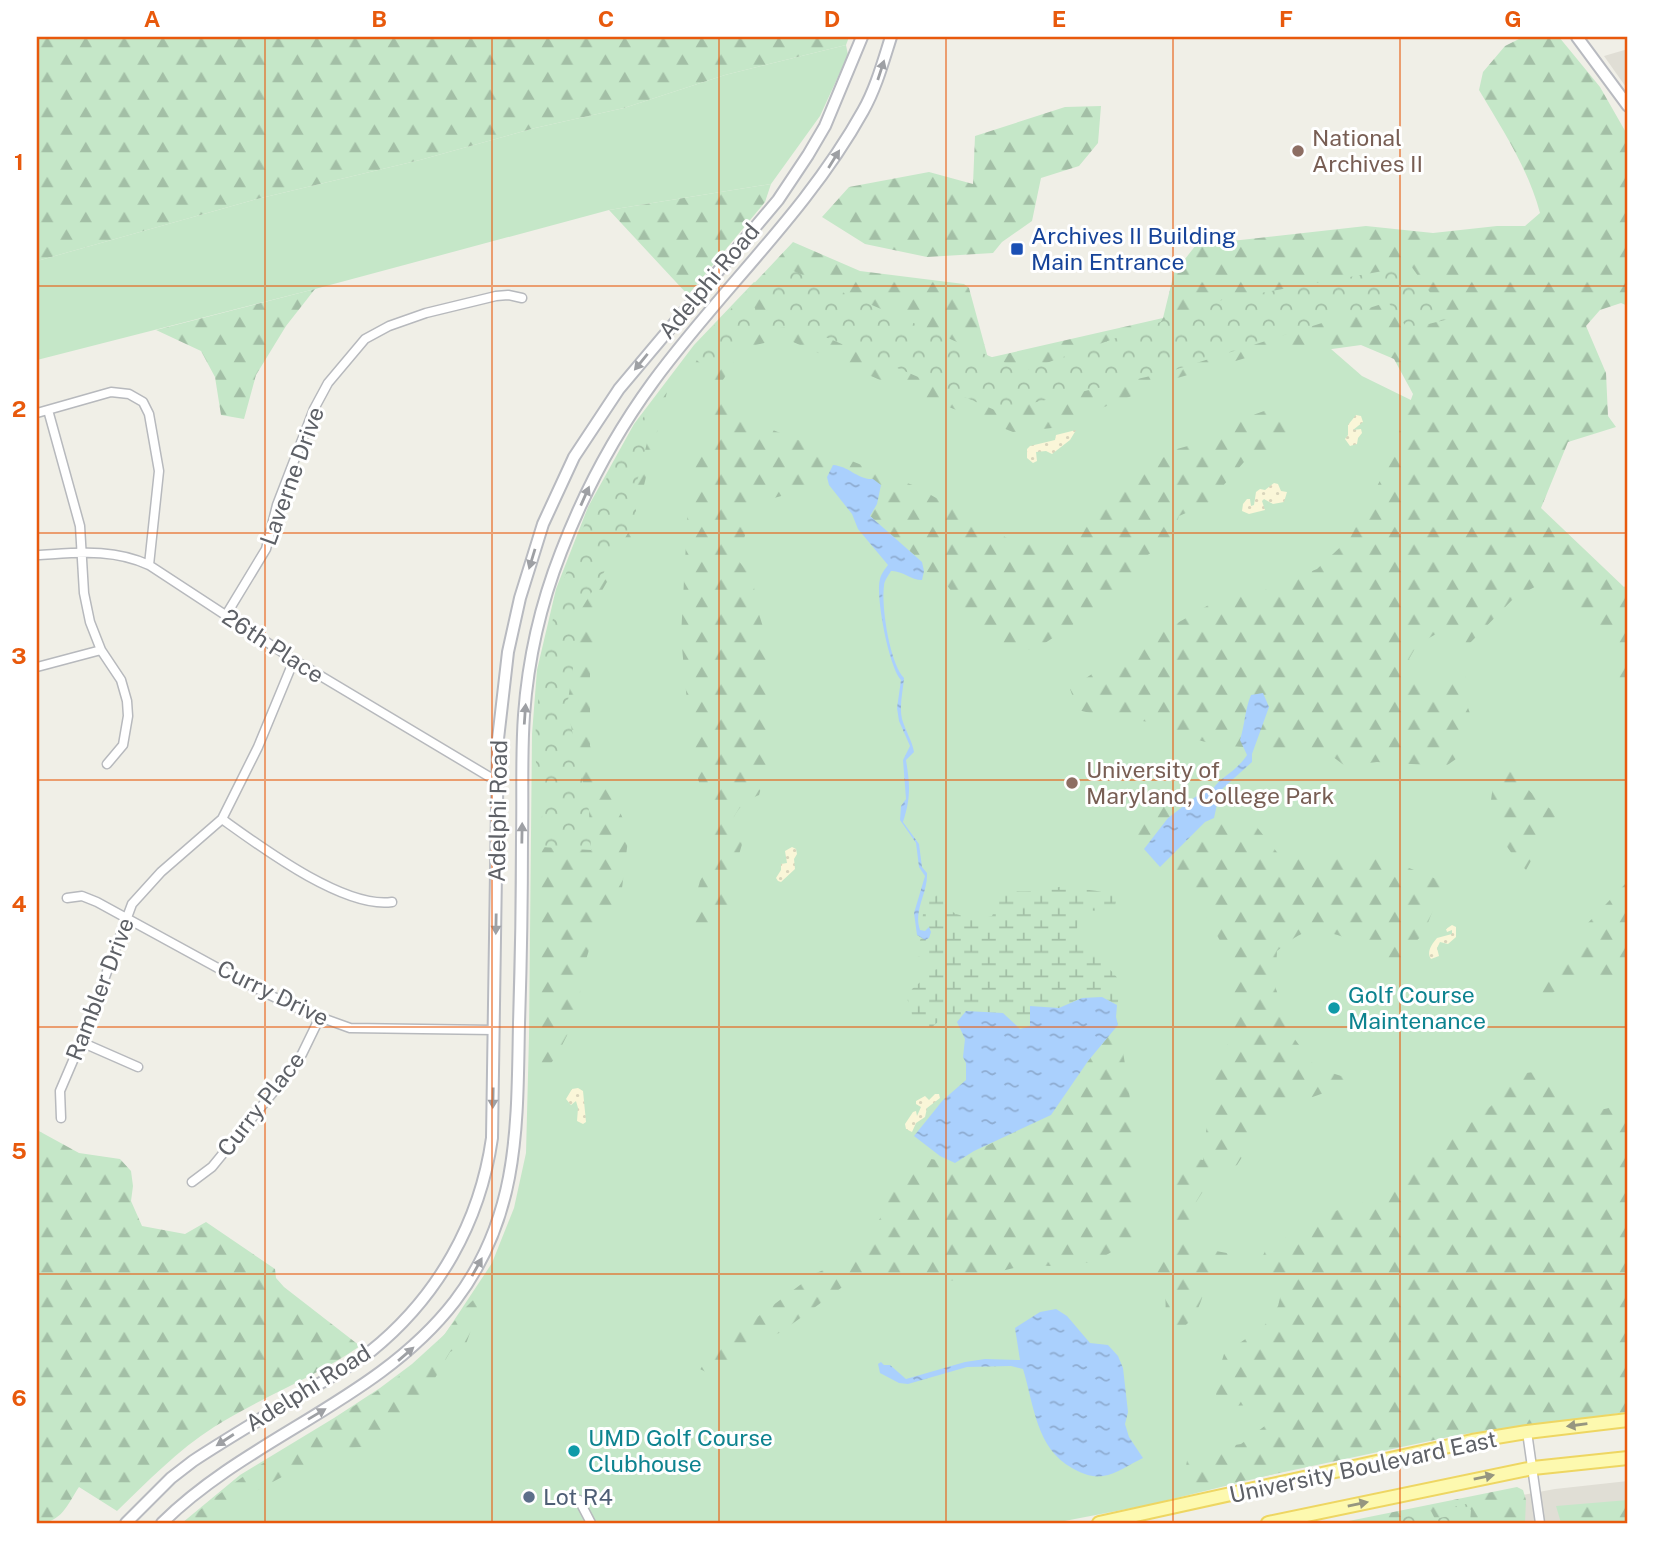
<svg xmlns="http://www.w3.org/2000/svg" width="1665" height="1560" viewBox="0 0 1665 1560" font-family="'Public Sans',sans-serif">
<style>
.education{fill:#e0ded5}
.grass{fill:#c5e7c8}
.forest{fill:url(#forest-firs)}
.wetland{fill:url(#wetland-marsh)}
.sand{fill:url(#sand-dots)}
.park{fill:url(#park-crowns)}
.water{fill:url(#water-ripples)}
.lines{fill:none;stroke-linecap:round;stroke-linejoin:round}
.street-casing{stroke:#b7b9bd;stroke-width:11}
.secondary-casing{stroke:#b8bac0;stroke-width:14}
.primary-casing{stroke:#eed662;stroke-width:16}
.street{stroke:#fff;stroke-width:8}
.secondary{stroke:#fff;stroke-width:10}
.primary{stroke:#fdf9af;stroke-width:12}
.oneway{fill:#9ea0a4}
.oneway2{fill:#969680}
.grid{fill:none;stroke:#e8590c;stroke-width:2;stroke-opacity:0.55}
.education-dot{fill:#8d6e63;stroke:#fff;stroke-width:2.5}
.transit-dot{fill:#1a4fb4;stroke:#fff;stroke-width:2.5}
.culture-dot{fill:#0f9aa8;stroke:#fff;stroke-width:2.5}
.service-dot{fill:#5c6f8a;stroke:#fff;stroke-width:2.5}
.labels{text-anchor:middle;stroke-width:6;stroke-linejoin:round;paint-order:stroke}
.education-label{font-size:23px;fill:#785e54;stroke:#fff;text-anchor:start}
.transit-label{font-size:23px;fill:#164399;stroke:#fff;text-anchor:start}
.street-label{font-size:23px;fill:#5e6167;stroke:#fff}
.culture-label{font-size:23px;fill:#0d838f;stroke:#fff;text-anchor:start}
.service-label{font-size:23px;fill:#4e5e75;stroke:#fff;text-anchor:start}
.neatline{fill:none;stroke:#e8590c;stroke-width:2.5}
.grid-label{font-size:23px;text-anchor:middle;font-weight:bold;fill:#e8590c}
</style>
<defs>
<pattern id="forest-firs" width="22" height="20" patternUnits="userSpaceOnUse" patternTransform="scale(1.75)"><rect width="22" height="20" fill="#c5e7c8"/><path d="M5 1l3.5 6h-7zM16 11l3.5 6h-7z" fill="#a3bfa6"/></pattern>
<pattern id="wetland-marsh" width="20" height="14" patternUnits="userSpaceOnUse" patternTransform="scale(1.75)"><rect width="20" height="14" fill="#c5e7c8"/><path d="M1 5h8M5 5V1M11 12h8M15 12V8" fill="none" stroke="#a3bfa6"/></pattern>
<pattern id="sand-dots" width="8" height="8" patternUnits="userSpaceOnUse" patternTransform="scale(1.75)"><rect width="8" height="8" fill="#faf6d8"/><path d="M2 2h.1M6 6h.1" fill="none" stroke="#d9d5bc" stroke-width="1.8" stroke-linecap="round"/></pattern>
<pattern id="park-crowns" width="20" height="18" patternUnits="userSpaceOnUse" patternTransform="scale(1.75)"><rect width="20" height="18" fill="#c5e7c8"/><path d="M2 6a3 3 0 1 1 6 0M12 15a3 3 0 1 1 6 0" fill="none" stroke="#a3bfa6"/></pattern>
<pattern id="water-ripples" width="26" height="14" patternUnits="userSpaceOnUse" patternTransform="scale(1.75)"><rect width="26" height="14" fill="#aad0fd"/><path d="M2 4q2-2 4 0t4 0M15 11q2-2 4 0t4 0" fill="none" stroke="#8eacd1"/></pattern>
</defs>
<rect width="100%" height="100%" fill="#f0efe7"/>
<path class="education" d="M1628,49v41l-24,-34z
M1628,1481v42h-258l185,-34z"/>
<path class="grass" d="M846,45l2,10 -28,61 -49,68 -162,26 -294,79 -278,71v-99l220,-62 163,-39 115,-32 89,-20 101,-33z
M754,282l275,135 271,-95 62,54 57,28 209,196v615l-203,222 -277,68 -94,18h-872l58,-48 94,-57 46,-30 32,-24 33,-30 47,-71 22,-55 12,-55 3,-117 3,-302 5,-64 19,-81 32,-82 46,-83 60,-79z"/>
<path class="forest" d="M37,37h812l-3,8 -121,30 -101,33 -89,20 -115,32 -163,39 -220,62z
M1523,37h36l41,50 28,49v170l-7,-3 -21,7 -14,16 20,47 2,43 8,11 -48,15 -27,66 83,79 4,-3v108l-8,3 -4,-14 7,-25 -10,-16 -26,-11 -23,-34 -22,-12 -28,15 -45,46 -33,-10 -19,11 -8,14c11,19 16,22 38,22l17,-25 6,6c-11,28 -5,38 5,64l-19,33 -10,7 -69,-4 -32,4 -21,-16h-41l-66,-5 -23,-6 -32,-16 -52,-5 -32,-8 -8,-21 35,-24 107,-62 57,-14 48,-20 33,-31 35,-67 28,-77 -19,-35 -33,-14 -58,8 -30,-3 -99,29 -122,49 -39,4 -126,-49 -103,-45 -45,11 -6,8 1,7 -14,20 12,28 18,9 165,65 106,60 33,-7 33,-19 28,-20 14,-22 48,-29 32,-9 27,-19 31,-11 17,4 13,16 -13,16 -40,16 -37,42 -28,12 -8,24 -28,18 -10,24 -27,21 -64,42 -35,12 -37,-41 -30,-40 -16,-5 -3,-10 -51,-45 7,-12 -13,-25 -30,-14c-14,25 -52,30 -78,38l-19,56 16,19 3,27 8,25 5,53v44l-2,41 -8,27c-16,6 -29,20 -28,38l12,8 -11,37 -5,41 -30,21 -11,-10 14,-49 18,-31 -26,-93 -11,-121 7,-130 9,-50 14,-24 -2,-37 -19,-31 39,-54 64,-68 67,29 104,13 5,4 19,70 175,-40 11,-45 22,-28 170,-19 67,7 64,-7h28l15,-13c-12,-45 -38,-84 -61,-123l4,-18 22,-26z
M1101,106l-3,37 -19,23 -38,12 -9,43 -30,21 -9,11 -66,4 -62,-13 -43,-27 27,-30 80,-15 44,12 2,-48 90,-29z
M771,184l-6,18 -77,93 -79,-85z
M315,289l-29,37 -30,49 -12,44 -23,-4 -6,-38 -14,-26 -45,-21z
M667,392l-37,150 -30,52 -10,74v78l39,86 -8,64 -28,41 -12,39 -2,36 -23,45 -18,22 -3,-215 6,-153 80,-252z
M1502,757c16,21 32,43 55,56l-31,57c-16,-17 -32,-39 -35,-63 -1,-15 7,-36 11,-50z
M1171,795l55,24 30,7 24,30 67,-3 27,1 70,28 -20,51 -33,35c-24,-19 -53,-42 -86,-35 -9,2 -20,12 -28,18l-2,35 16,48 25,34 41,13 -86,31 -34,53 -14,5 -16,15 -14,22v27l7,14 32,6c-2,19 -12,26 -28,36 -3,17 -15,41 -35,43 -8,-13 1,-32 -7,-45 -4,-7 -11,-13 -15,-19l23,-15 6,-74 7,-23 20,3 8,-73 20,-51v-76l-33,-58 -18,-21 -36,-27 -8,-25 4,-28z
M1628,881v98l-9,9 -25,-10 -21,1 -38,26 2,-26 28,-19 21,-35z
M1118,1025c14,70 21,141 18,213l-42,24 -42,4 -26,-1 -66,16 -80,-5 -39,12 -57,42 -74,44 -10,-5 8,-15 108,-81 28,-11 22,-20 16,-27 25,-60 48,8 54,-29 79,-73z
M1542,1071c28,31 43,52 86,29v312l-170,23 -268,57 -4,-26 2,-10 12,-5 41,-7 29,-22 -13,-17 -32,1 -10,-3 4,-33 5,-16 40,-28 14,-20 3,-12 -21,-32 6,-13 62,-36 34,-10 39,-31 44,-28 46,-38 27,-32z
M37,1130l42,23 41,6 11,12 2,15 -2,15 11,25 43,8 21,-12 69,47 1,9 8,9 76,59c-46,32 -99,51 -146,81 -36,23 -66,54 -97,84l-38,-24c-12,18 -17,36 -42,36z
M485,1291l-19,53 -16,8 -23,40 -45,53 -50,5 -100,54 -15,19h-31c57,-55 129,-89 194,-134 14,-10 31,-19 44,-31 22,-20 35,-51 61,-67z
M1517,1487l6,3 3,10 -1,23h-186z
M1628,1500v23h-67l-5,-17z"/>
<path class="wetland" d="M1063,886c12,3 46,5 54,10l-2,10c-11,6 -17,5 -29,4l-8,9 -1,10c6,9 12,20 20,28 17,19 29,19 20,48l-15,-8 -21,1 -22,10 -29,-2v20l-10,3 -17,-16 -37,-2 -9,11 -12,-6 -13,11h-17l-9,-33 36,-30 -3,-4 -25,-4 7,-18 3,-37 9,-2 5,-6 5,1c-4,22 34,27 49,22l4,-9 1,-17c23,2 44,3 66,-4z"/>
<path class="sand" d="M1356,415l5,1 2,6 -10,8 8,-1 1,4 -4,5 -1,6 -7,2 -5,-7 3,-4v-10z
M1076,430l-6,10 -18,14 -6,-3 -10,1 1,9 -4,2 -6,-5v-9l3,-3 25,-6 1,-5z
M1274,483l4,1 3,7 6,1 -3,10 -11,2 -9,-5 -2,2 3,9 -16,4 -7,-3 1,-7 4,-5h3l1,7 3,-1 2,-13 4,-3 5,1z
M792,847l4,2 1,5 -3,5 1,10 -14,13 -3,-1 -2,-3 5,-8v-6l6,-1 -2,-12z
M1452,925l4,2v10l-8,7 -8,-2 -3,6 2,8 -8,3c-5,-7 1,-15 6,-21l15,-4v-4l-5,2 -1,-3z
M578,1088l5,3 3,31 -3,2 -6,-3 1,-13 -2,-7 -5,4 -5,-6 6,-10z
M935,1094h4l1,4 -13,10 -2,9 -9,6 -4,9 -6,-3 -1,-5 8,-12 3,-1 1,5 4,-9 -5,-3v-3l9,-5 4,4z"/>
<path class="park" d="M782,266l242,105 198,-71 189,-34 38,53 -41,10 -20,-27 -220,70 -171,39 -197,-85 -52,5 -38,41 -20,-18 25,-29 30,-30 15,20 9,-6 -10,-15z
M645,415l11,8 -6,8 -14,55v34l-54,88 -15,99 22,104 2,39 -50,-3c1,-16 2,-32 0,-48 -2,-18 -6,-35 -6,-53 4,-117 43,-235 110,-331z
M1466,1504l5,6 -1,13h-98l59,-12 4,8 18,-4v-8z"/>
<path class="water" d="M833,465c16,1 25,15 40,14l8,6 -4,19 -7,12 52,46 2,9 -2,9c-11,0 -21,-10 -31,-9 -3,5 -7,10 -7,15 -3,21 6,78 20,92 -1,13 -5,28 -2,41 3,11 10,21 12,33l-8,8c4,25 5,37 -3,62l16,22 3,23 5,6c1,20 -14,37 -7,57l5,1 4,-4 2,5 -2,6 -4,2 -8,-5 -3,-22 11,-37 -6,-9 -3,-24 -16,-23 1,-14 5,-7 -3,-39 7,-14 -11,-25 -2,-13 4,-28c-12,-12 -26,-85 -21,-101 1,-5 5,-10 8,-14l-30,-36 -6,-15 -23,-29 -2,-8z
M1263,693l6,14 -17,47v8l-32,29 -6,27 -9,4 -45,45 -16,-18 24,-31 35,-27c11,1 11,-6 19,-12 10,-8 18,-13 25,-24l-7,-15c5,-16 5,-31 11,-45z
M1102,997l15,8 -1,12 2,8 -30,36 -37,54 -77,36 -19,12 -15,-7 -26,-20 29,-36 23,-20v-17l-3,-6 2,-18 -8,-17 9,-11 37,2 17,16 10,-3v-20l29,2 23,-10z
M1056,1309l11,7 23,27 18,2 10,11 5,12 5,44 -3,12 4,13 14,21c-13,6 -26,16 -40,18 -10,2 -23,-3 -31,-8 -36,-20 -38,-63 -49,-99l-12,-3 -44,1 -59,17 -9,-1 -19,-10 -2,-9 3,-2 3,3h6l16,14 59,-17 20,-3 35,1 -5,-32 25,-16z"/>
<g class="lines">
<g class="street-casing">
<path id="street" d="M48,410l32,116 4,67 6,29 11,28 20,30 6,21 1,15 -5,29 -16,19
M37,413l74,-21 18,2 14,8 6,12 10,57 -10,94
M37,555c39,-2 75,-7 112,10l145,95 204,122
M226,615l40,-66 11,-44 37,-96 14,-26 37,-44 24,-13 37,-13 70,-17 12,-1 14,3
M37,667l64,-17
M222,819c39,28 122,90 170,83
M67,898l15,-2 15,6 150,82 56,27 47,17 144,2
M81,1042l57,25
M61,1118l-1,-27 21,-49 51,-138 29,-32 61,-53 36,-72 36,-87
M192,1182l20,-15 76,-93 14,-20 18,-37
M1527,1432l13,91
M579,1500l12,23"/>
</g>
<g class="secondary-casing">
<path id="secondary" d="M1577,37l51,69
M126,1523l45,-45 22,-17c38,-25 76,-47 114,-70 22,-13 44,-25 64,-40 67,-54 109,-129 121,-213l6,-399 10,-87 12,-54 23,-74 31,-67 45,-68 159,-189 30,-45 17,-29 37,-89
M162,1523c88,-87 216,-122 293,-222 65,-85 62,-177 64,-278 2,-61 3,-123 3,-185 1,-41 -1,-82 2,-123 4,-55 17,-112 37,-163 23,-60 54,-118 92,-170 68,-93 154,-170 210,-271 13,-23 20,-49 28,-74"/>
</g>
<g class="primary-casing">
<path id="primary" d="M1099,1523l373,-82 55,-9 101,-12
M1268,1523l265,-55 95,-10"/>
</g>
<use href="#street" class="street"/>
<use href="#secondary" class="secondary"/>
<use href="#primary" class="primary"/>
</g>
<defs><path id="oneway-solid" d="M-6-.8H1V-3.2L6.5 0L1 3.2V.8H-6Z" transform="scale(1.75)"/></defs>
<g class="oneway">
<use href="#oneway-solid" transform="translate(881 70) rotate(-72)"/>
<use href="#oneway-solid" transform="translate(834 159) rotate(-58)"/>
<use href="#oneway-solid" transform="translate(641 362) rotate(129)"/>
<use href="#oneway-solid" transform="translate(585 496) rotate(-66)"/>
<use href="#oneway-solid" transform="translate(532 559) rotate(107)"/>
<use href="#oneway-solid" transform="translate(525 714) rotate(-86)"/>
<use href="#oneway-solid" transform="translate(522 833) rotate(-89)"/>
<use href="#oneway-solid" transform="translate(496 924) rotate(91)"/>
<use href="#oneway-solid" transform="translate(493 1098) rotate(91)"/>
<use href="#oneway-solid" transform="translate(477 1267) rotate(-61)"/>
<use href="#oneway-solid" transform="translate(406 1354) rotate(-41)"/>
<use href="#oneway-solid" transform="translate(317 1414) rotate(-31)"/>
<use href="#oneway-solid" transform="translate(225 1440) rotate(147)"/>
</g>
<g class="oneway2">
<use href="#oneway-solid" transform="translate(1577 1425) rotate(172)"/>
<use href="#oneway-solid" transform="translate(1484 1477) rotate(-11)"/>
<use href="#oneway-solid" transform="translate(1358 1504) rotate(-12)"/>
</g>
<path class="grid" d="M265,37v1486M492,37v1486M719,37v1486M946,37v1486M1173,37v1486M1400,37v1486M37,286h1591M37,533h1591M37,780h1591M37,1027h1591M37,1274h1591"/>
<g class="education-dot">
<circle cx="1298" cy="151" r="7"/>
<circle cx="1072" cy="783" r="7"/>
</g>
<rect class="transit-dot" x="1010" y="242" width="14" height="14" rx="3.5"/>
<g class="culture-dot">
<circle cx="1334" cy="1008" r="7"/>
<circle cx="574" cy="1451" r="7"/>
</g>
<circle class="service-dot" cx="529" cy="1497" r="7"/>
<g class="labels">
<g class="education-label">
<text x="1312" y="146">National<tspan x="1312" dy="26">Archives II</tspan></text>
<text x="1086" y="778">University of<tspan x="1086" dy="26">Maryland, College Park</tspan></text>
</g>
<g class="transit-label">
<text x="1031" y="244">Archives II Building<tspan x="1031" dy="26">Main Entrance</tspan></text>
</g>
<g class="street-label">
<text transform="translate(709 281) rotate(-50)" y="8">Adelphi Road</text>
<text transform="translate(292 476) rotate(-70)" y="8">Laverne Drive</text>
<text transform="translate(273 646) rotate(33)" y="8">26th Place</text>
<text transform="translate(498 811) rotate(-89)" y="8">Adelphi Road</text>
<text transform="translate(100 989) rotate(-69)" y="8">Rambler Drive</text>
<text transform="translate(273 993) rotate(26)" y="8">Curry Drive</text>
<text transform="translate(261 1104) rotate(-52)" y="8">Curry Place</text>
<text transform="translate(308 1388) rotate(-32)" y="8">Adelphi Road</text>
<text transform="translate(1363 1467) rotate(-12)" y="8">University Boulevard East</text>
</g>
<g class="culture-label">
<text x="1348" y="1003">Golf Course<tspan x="1348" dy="26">Maintenance</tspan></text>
<text x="588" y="1446">UMD Golf Course<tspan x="588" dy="26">Clubhouse</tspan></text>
</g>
<g class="service-label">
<text x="543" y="1505">Lot R4</text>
</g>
</g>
<rect width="1665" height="1560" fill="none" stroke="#ffffff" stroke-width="77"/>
<rect x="38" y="38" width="1588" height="1484" class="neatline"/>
<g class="grid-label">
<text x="152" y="27">A</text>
<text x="379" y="27">B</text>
<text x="606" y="27">C</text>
<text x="832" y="27">D</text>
<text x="1059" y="27">E</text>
<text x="1286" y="27">F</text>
<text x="1513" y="27">G</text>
<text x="19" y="170">1</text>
<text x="19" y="417">2</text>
<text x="19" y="664">3</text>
<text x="19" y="912">4</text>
<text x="19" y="1159">5</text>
<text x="19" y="1406">6</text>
</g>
</svg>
